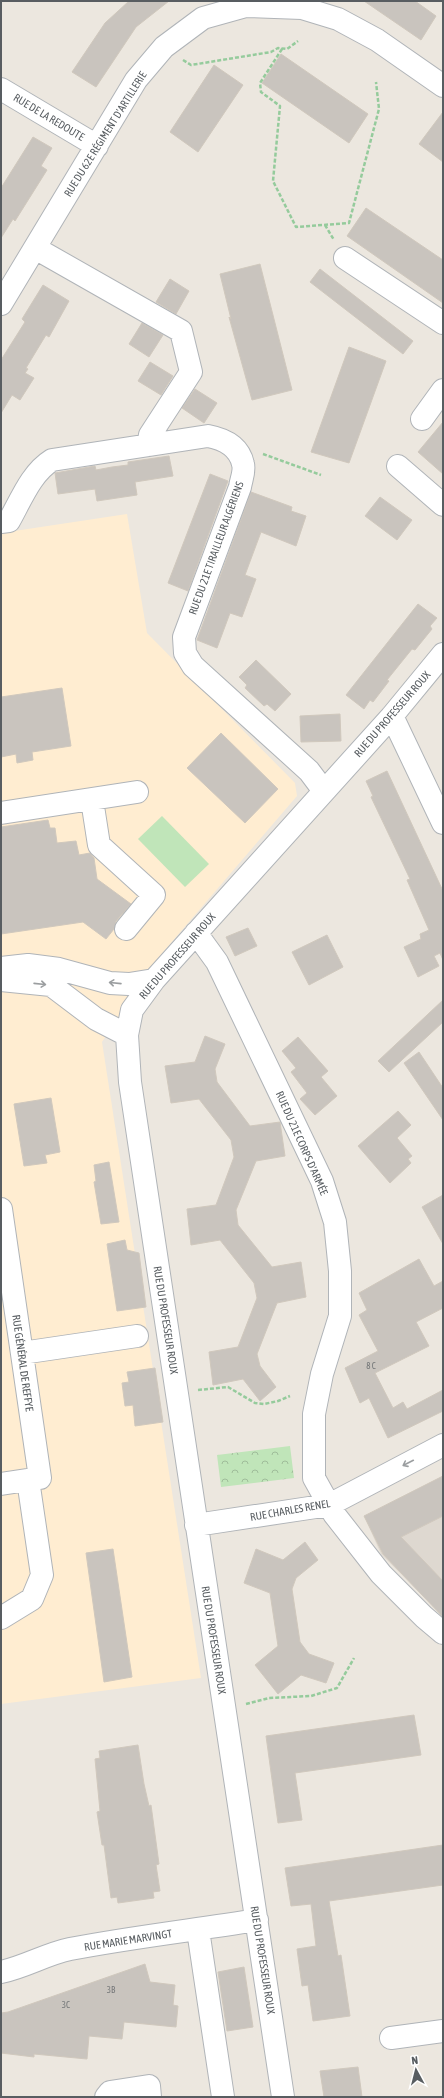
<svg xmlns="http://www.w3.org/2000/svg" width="444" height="2098" viewBox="0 0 444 2098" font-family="'Asap Condensed',sans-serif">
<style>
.commercial{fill:#ffedd1}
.education{fill:#ded8d0}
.park{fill:url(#park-crowns)}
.garden{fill:#c0e5b9}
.building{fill:#c9c4be;stroke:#d0c8bd}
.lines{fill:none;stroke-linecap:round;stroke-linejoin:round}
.minor-casing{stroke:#b0b4b8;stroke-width:24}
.path{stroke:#95cb9c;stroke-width:2.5;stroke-dasharray:4 2;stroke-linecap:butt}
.minor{stroke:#fff;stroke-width:22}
.oneway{stroke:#9b9ea0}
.labels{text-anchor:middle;stroke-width:4;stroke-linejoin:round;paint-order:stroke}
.number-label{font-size:9px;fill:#747778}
.street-label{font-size:11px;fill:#585d61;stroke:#fff}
</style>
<defs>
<pattern id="park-crowns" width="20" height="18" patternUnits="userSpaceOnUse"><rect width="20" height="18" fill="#c0e5b9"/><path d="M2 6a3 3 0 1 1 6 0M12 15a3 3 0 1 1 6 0" fill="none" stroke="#9fbd9a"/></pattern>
</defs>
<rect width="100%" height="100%" fill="#ece7df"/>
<path class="commercial" d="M127,514l20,119 148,150 2,13 -139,162 -56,84 99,636 -200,26v-1171z"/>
<path class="education" d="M443,1476v140l-62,-62 -17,-38z"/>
<path class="park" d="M290,1446l4,32 -73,9 -4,-32z"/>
<path class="garden" d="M162,816l47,48 -24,23 -47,-48z"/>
<path class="building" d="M129,1h40l-33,26 -40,60 -24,-15 33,-49z
M364,1h51l21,15 -15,24z
M281,54l87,60 -19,29 -87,-60z
M214,65l29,20 -45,67 -28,-20z
M443,112v50l-24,-18z
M33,137l19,11 -11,18 6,4 -32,51 -2,-2 -12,19v-50z
M366,208l77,52v43l-96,-67z
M260,264l32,126 -40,10 -23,-83 2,2 -11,-45z
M320,269l93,72 -10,13 -93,-72z
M170,279l19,12 -13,23 -20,-12z
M43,285l26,16 -20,36 -3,-2 -20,33 2,1 -3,4 9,5 -14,22 -8,-5 -11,18v-53l24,-38 -3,-3z
M142,323l21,12 -14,22 -20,-13z
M349,347l37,14 -37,102 -38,-11z
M150,362l23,14 -12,19 -23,-14z
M195,389l22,14 -13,20 -22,-15z
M443,422v52l-25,-22z
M169,456l4,20 -38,6 2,13 -40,6 -2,-12 -37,5 -3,-21 40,-7 1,4 16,-3 16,-2v-3z
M210,474l18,7 -40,110 -20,-8z
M251,492l41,15 -1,4 15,5 -10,30 -35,-14 -16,43 11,4 -14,38 -12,-4 -13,35 -20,-8z
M380,497l32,23 -15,20 -32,-24z
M418,604l19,14 -7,8 2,3 -17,21 -3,-1 -25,31 2,1 -16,21 -3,-2 -6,9 -18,-14z
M256,660l35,34 -16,17 -8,-7 -3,2 -19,-18 2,-3 -8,-8z
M62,688l9,58 -39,6 1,8 -16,3 -1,-9 -15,3v-60z
M340,714l1,27 -40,1 -1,-26z
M221,733l57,56 -33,34 -58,-55z
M387,771l56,120v69l-3,-7 -6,3 5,10 -21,11 -14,-30 17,-8 -1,-5 9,-4 -22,-50 3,-1 -39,-82 2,-1 -7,-15z
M48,820l2,8h5l2,15 19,-2 3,14 11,-2 4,5 3,21 34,25 -15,17 -2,8 -8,10 -23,-17 -82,12v-107z
M248,928l9,18 -22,10 -9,-19z
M327,935l16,32 -34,18 -17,-33z
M443,1000v22l-54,50 -11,-11z
M205,1036l20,8 -10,25 2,13 33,44 30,-4 5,34 -29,5 -20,49 2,15 34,42 29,-5 5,35 -29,6 -20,51 3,12 16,21 -16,14 -17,-22 -30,6 -4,-33 29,-5 19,-49 -3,-15 -34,-43 -29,5 -4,-36 29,-4 18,-48 -3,-17 -32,-41 -28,4 -6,-37 30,-4z
M298,1037l30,34 -7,6 16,19 -22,19 -15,-16 7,-6 -16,-21 5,-4 -14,-17z
M419,1052l24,36v32l-39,-57z
M51,1098l9,54 -15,3 2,8 -23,3 -10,-62z
M398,1111l13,14 -14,13 15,18 -4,3 3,4 -21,20 -32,-37z
M109,1162l10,60 -18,2 -7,-42 2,-1 -2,-16z
M443,1195v49l-21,-37z
M125,1240l2,10 12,3 7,54 -29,4 -10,-67z
M419,1259l15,27 9,-5v27l-27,14 13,24 -54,27 18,35 10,-6 4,7 36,-19v21l-55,27 -19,-40 -9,5 -15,-35 33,-17 -19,-36 8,-5 -8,-17z
M155,1368l8,54 -28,4 -2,-21 -8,1 -3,-23 7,-1 -2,-10z
M443,1476v40l-42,21 42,44v36l-60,-63 -19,-38z
M305,1542l13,18 -22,18 -4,11 8,53 9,12 25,9 -8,20 -25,-8 -23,19 -23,-29 23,-19 -8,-53 -26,-10 12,-34 27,11z
M113,1549l19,128 -28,5 -18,-129z
M414,1715l7,40 -126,18 7,47 -24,3 -12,-87z
M138,1745l6,39 5,22 2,-1 8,59 -3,1 4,26 -7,1 1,6 -36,5 -1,-6 -6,1 -7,-53h-2l-5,-33 3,-1 -5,-52 5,-1 -1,-7z
M443,1845v40l-114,16 9,55 3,-1 9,61 -37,5 -5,-36 -6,1 -5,-37 19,-3 -5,-42 -20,2 -6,-38z
M145,1964l5,18 25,3 -2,20 5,1 -2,21 -52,-5 -2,17 -33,-3 -2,23 -53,-5v3l-33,-4v-40l7,-1z
M244,1967l9,60 -26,4 -9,-59z
M358,2067l4,30h-38l-4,-26z"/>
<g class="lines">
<g class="minor-casing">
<path id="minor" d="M1,89l96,57
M35,248l146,83 10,41 -41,63 -2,10
M345,258l98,65
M1,304l135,-224 28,-33 39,-29 43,-12 56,2 36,11 39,21 66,46
M422,419l21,-29
M398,466l45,39
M1,522l8,-1c12,-21 22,-48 43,-61l156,-24c16,3 31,10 35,28 2,7 -2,16 -3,23l-56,150 1,16 8,13 116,105 15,20
M392,716l51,107
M92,800l7,45 55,50 -28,34
M1,813l136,-21
M196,933l21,29 105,219 13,41 5,49v45l-18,58 -8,40v64l20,36 47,60 43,43 19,16
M1,968l27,-3 31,4 51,14 19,1 25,-4
M1,980l50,5 45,34 31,16
M1,1209l39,269 -39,6
M22,1353l115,-17
M196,1525l133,-20 114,-60
M1,1618l31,-19 10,-24 -14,-95
M198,1930l25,167
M1,1972c24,-5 45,-18 69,-23 62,-12 125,-19 187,-29
M391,2038l52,-7
M106,2097l4,-5 39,-6 1,11
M283,2097l-153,-1015 -3,-47 5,-25 22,-30 238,-264 51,-62"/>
</g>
<path class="path" d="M282,49l-22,34 1,9 19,14 -7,75 23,46 53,-4 30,-114 -3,-27
M183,60l8,5 80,-13 7,-4 9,1 11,-8
M325,225l9,15
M263,454l58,21
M198,1390l30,-3 27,16 9,1 14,-3 12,-5
M246,1704l23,-6 42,-2 26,-8 17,-30"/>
<use href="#minor" class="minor"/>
</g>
<defs><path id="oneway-shaft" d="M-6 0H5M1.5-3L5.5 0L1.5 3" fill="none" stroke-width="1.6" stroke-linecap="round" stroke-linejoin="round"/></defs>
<g class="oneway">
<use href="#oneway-shaft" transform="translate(115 983) rotate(-174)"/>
<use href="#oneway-shaft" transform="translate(40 984) rotate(6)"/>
<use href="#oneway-shaft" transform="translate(408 1463) rotate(153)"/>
</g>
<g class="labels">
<g class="number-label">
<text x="371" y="1369">8 C</text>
<text x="111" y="1993">3B</text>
<text x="66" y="2008">3C</text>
</g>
<g class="street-label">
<text transform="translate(49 117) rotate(31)" y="4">RUE DE LA REDOUTE</text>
<text transform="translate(105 134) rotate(-58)" y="4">RUE DU 62E RÉGIMENT D'ARTILLERIE</text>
<text transform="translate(216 548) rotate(-70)" y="4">RUE DU 21E TIRAILLEUR ALGÉRIENS</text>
<text transform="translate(392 714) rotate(-49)" y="4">RUE DU PROFESSEUR ROUX</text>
<text transform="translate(177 956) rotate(-49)" y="4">RUE DU PROFESSEUR ROUX</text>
<text transform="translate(302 1143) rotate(66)" y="4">RUE DU 21E CORPS D'ARMÉE</text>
<text transform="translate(166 1320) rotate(81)" y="4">RUE DU PROFESSEUR ROUX</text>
<text transform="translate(23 1363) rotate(82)" y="4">RUE GÉNÉRAL DE REFFYE</text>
<text transform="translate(290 1510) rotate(-10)" y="4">RUE CHARLES RENEL</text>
<text transform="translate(214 1640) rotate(81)" y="4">RUE DU PROFESSEUR ROUX</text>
<text transform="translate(128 1940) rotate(-9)" y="4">RUE MARIE MARVINGT</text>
<text transform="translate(263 1960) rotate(81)" y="4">RUE DU PROFESSEUR ROUX</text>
</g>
</g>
<rect width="444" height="2098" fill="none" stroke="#585d61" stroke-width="4"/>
<g transform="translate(416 2070) rotate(353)" stroke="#ffffff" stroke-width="3" paint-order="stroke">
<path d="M0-3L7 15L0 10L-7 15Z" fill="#585d61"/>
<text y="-6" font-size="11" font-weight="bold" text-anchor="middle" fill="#585d61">N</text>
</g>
</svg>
